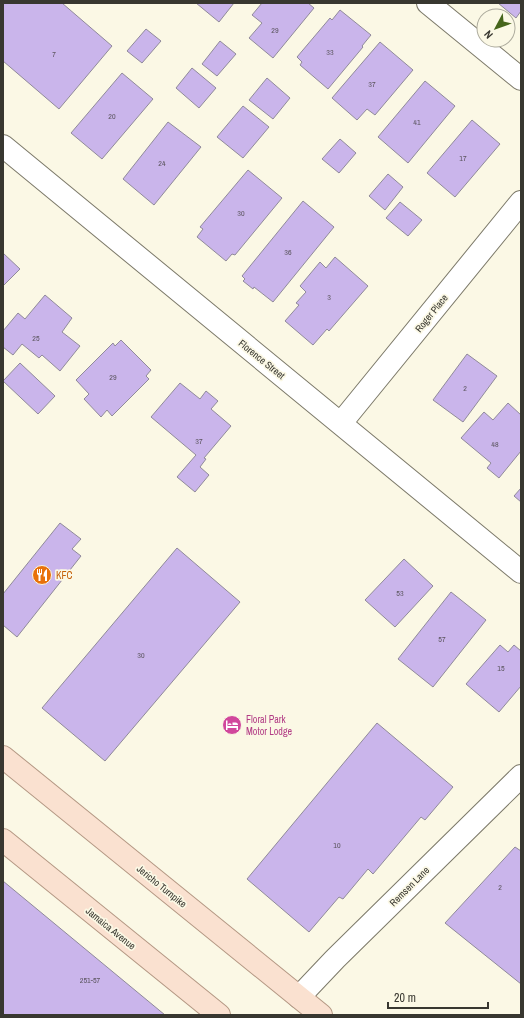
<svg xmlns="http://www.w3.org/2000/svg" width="524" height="1018" viewBox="0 0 524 1018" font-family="'Archivo Narrow',sans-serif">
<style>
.building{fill:#cab5eb;stroke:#908a9a}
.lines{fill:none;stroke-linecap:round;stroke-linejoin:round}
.minor-casing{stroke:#7c7969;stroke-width:24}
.primary-casing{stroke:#b49884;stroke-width:24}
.minor{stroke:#fff;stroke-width:22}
.primary{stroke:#fae1d0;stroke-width:22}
.labels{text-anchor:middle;stroke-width:3.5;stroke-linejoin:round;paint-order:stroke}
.number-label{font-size:8px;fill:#5c565f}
.street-label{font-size:10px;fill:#383730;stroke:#fbf8e5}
.food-label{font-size:10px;fill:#c56008;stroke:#fbf8e5;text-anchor:start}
.hotel-label{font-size:10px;fill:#b23c85;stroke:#fbf8e5;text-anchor:start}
</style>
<rect width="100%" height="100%" fill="#fbf8e5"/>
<path class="building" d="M3,3h59l50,43 -53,63 -56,-48z
M196,3h38l-15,19z
M262,3h46l6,5 -41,50 -24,-20 13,-15 -10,-8z
M498,3h23v8l-5,7z
M340,10l31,25 -9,11 1,1 -35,42 -28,-24 2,-3 -5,-5 33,-39 2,2z
M146,29l15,12 -19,22 -15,-12z
M220,41l16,13 -19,22 -15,-12z
M380,42l33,28 -38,45 -8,-6 -10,11 -25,-22z
M192,68l24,20 -17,20 -23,-20z
M122,73l31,26 -51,60 -31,-26z
M267,78l23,20 -17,21 -24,-19z
M425,81l30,25 -47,57 -30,-26z
M243,106l26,21 -26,31 -26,-21z
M472,120l28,24 -45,53 -28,-24z
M168,122l33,25 -47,58 -31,-26z
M340,139l16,14 -17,20 -17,-14z
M248,170l34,28 -47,57 -3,-1 -6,7 -29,-24 6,-8 -3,-2z
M388,174l15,13 -18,23 -16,-14z
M303,201l31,26 -61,75 -19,-15 -1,2 -10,-8 2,-2 -3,-3z
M400,202l22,18 -14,16 -22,-18z
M3,253l17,16 -17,17z
M335,257l33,29 -39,45 -2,-2 -14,16 -28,-24 14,-16 -3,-2 10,-11 -6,-6 20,-24 6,6z
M45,295l27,23 -10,14 18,14 -20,25 -18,-16 -3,3 -17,-14 -9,11 -10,-8v-16l15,-18 7,6z
M121,340l30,30 -5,6 3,3 -37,37 -5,-6 -6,7 -17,-18 5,-5 -13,-14 37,-37 2,3z
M467,354l30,22 -34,46 -30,-22z
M20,363l35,33 -17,18 -35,-33z
M180,383l20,16 6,-8 12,10 -7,8 20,17 -27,32 2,1 -6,8 9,8 -14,17 -18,-15 19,-22 -45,-38z
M508,403l13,12v36l-22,27 -12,-10 4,-5 -30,-25 23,-26 9,8z
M521,488v14l-7,-6z
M60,523l21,16 -9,10 9,7 -64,81 -14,-12v-31z
M177,548l63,54 -135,159 -63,-53z
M404,559l29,27 -38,41 -30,-27z
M451,592l35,28 -53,67 -35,-28z
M500,645l8,7 6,-7 7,6v35l-22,26 -33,-28z
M377,723l76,64 -28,33 -4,-3 -48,57 -5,-5 -25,30 -4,-2 -30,35 -62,-53z
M515,847l6,4v133l-76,-61z
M3,881l162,134h-162z"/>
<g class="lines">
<g class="minor-casing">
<path id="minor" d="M428,3l93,76
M3,146l518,426
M341,423l180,-221
M299,997l36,-38 186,-183"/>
</g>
<g class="primary-casing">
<path id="primary" d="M3,757l318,258
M3,840l216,175"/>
</g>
<use href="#minor" class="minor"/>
<use href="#primary" class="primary"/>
</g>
<defs>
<g id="restaurant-disc" transform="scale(1)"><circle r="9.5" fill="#e8710a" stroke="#fbf8e5"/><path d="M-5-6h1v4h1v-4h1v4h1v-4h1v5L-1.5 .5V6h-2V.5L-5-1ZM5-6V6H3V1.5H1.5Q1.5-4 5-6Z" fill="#fff"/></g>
<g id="hotel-disc" transform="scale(1)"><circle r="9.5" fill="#d1479c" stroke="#fbf8e5"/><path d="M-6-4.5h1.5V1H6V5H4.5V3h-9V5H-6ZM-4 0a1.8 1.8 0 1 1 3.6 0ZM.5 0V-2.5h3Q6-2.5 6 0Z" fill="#fff"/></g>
</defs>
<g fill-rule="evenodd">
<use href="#restaurant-disc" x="42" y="575"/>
<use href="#hotel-disc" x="232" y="725"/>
</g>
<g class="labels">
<g class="number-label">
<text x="275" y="33">29</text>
<text x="330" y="55">33</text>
<text x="54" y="57">7</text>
<text x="372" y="87">37</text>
<text x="112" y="119">20</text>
<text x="417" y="125">41</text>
<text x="463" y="161">17</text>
<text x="162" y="166">24</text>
<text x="241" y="216">30</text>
<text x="288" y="255">36</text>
<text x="329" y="300">3</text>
<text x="36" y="341">25</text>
<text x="113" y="380">29</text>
<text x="465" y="391">2</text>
<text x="199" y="444">37</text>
<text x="495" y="447">48</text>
<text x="400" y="596">53</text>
<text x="442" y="642">57</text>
<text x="141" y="658">30</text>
<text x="501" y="671">15</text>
<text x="337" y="848">10</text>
<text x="500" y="890">2</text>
<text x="90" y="983">251-57</text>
</g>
<g class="street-label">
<text transform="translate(431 313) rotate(-51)" y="4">Roger Place</text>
<text transform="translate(262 359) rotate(39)" y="4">Florence Street</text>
<text transform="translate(162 886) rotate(39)" y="4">Jericho Turnpike</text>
<text transform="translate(409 886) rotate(-45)" y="4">Remsen Lane</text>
<text transform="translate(111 928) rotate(39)" y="4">Jamaica Avenue</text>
</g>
<g class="food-label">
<text x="56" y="579">KFC</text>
</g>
<g class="hotel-label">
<text x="246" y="723">Floral Park<tspan x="246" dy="12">Motor Lodge</tspan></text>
</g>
</g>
<rect width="524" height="1018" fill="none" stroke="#383730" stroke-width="8"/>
<g transform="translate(496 28) rotate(229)"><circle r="19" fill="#fbf8e5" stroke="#adab9d"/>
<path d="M0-3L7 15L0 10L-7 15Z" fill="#46651b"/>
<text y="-6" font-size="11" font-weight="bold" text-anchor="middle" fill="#383730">N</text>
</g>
<path d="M388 1002v6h100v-6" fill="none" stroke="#383730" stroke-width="2"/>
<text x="394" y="1002" font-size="12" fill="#383730" stroke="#fbf8e5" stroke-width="3" paint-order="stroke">20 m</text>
</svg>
